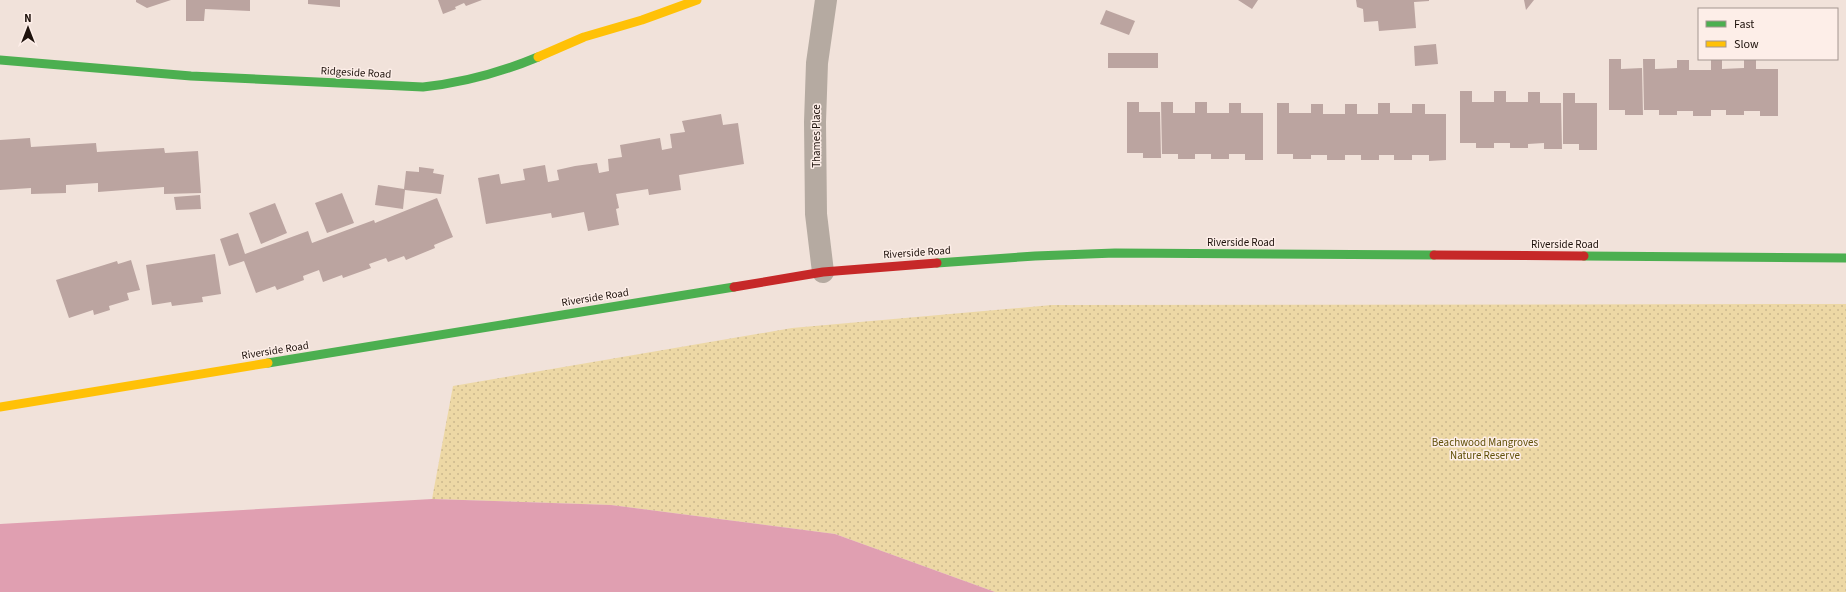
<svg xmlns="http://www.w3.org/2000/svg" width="1846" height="592" viewBox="0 0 1846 592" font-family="'Source Sans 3',sans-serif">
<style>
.park{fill:url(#park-dots)}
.water{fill:#e09fb1}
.building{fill:#bba4a0}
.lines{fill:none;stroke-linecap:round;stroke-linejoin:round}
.street{stroke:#b5aaa1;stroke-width:22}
.fast{stroke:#4caf50;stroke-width:9}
.slow{stroke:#ffc107;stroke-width:9}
.jam{stroke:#c62828;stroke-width:9}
.labels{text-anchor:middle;stroke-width:3;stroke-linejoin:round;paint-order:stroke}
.street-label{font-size:11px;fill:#1e120c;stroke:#fdeee8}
.park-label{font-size:11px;fill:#615009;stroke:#fdeee8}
</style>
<defs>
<pattern id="park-dots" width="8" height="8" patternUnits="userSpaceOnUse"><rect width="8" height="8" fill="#edd8a5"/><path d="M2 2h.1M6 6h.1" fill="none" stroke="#cbb88d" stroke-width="1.8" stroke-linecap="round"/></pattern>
</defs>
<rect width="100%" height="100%" fill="#f1e2da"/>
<path class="park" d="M1846,304v288h-851l-160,-58 -224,-29 -179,-6 21,-113 339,-58 260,-23z"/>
<path class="water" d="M432,499l179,6 224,29 160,58h-995v-68z"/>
<path class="building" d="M136,0h35l-24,8 -11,-6z
M186,0h64v11l-45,-2 -1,12h-18z
M308,0h32v7l-32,-3z
M438,0h44l-16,6 -2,-3 -9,4 1,2 -13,5z
M1238,0h20l-6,9z
M1356,0h73v1l-15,1 2,26 -37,3 -1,-10 -14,1 -1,-13 -6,-2z
M1524,0h10l-8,10z
M1106,10l29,11 -6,14 -29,-11z
M1436,44l2,20 -23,2 -1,-20z
M1108,53h50v15h-50z
M1609,59h12v10l21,-1 1,47h-18v-5h-16z
M1643,59h12v10l22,-1v-8h12v10h22v-11h11v10l22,-1v-8l12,-1v10h22v47h-18v-5h-16v4h-18v-5h-15v6h-18v-5h-16v4h-18v-5h-15z
M1460,91h12v11h22v-11h12v11h22v-10h12v11h21l1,46h-18v-6l-16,1v4h-18v-5h-16v5h-18v-5h-16z
M1563,93h12v10h22v47h-18v-6h-16z
M1127,102h12v10h21l1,46h-18v-5h-16z
M1161,102h12v11h22v-11h12v11h22v-10h12v10h22v47h-18v-6h-16v5h-18v-5h-16v5h-17v-5h-16z
M1277,103h12v10h22v-9h12v10h22v-10h12v10h21v-11h12v10h22v-9h13v10h21v46l-17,1v-6h-17v5h-18v-5h-15v5h-18v-5h-16v5h-18v-5h-16v4h-18v-5h-16z
M721,114l2,11 15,-2 6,41 -65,11 2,15 -32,5 -1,-6 -32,5 3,14 -3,1 3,16 -31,6 -4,-19 -32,6 -1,-5 -65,11 -8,-46 21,-4 2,10 24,-4 -2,-11 22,-4 3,17 11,-2 -2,-10 18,-4 22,-3 2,10 10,-2 -1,-12 14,-2 -2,-12 40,-7 2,12 10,-2 -2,-14 15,-2 -3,-11z
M30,138l1,9 65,-4 1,9 67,-4 1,5 33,-2 3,42 -37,1v-7l-66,5v-9l-32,2v8l-35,1v-6l-31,2v-50z
M419,167l15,2 -1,4 11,2 -3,19 -36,-4 -2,19 -28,-4 3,-20 26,4 2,-18 13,1z
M342,193l12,30 -27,10 -12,-30z
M200,195l1,14 -25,1 -2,-13z
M437,198l16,39 -19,8 1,3 -29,12 -2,-4 -16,6 -2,-4 -17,6 2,4 -28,10 -1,-3 -19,7 -4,-12 -16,6 1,4 -27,10 -2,-4 -19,7 -12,-32 -15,5 -9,-27 18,-6 7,21 63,-23 4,12 62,-23 1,3z
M275,203l12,30 -26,11 -12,-31z
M215,254l6,40 -19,3 1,5 -31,4 -1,-4 -19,3 -6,-40z
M131,260l9,30 -13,3 2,7 -20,6 1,4 -16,5 -1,-5 -24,8 -13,-38 61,-19 1,3z"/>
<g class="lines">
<path class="street" d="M823,272l-7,-58 -1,-92 2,-59 9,-63"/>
<path class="fast" d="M0,60l191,16 232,11c39,-4 79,-15 115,-30
M1584,256l262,2
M937,263l98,-7 80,-3 319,2
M268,363l466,-76"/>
<path class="slow" d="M538,57l46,-20 58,-17 55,-20
M0,407l268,-44"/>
<path class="jam" d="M1434,255l150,1
M734,287l89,-15 114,-9"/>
</g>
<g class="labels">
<g class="street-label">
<text transform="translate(356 72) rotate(3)" y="4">Ridgeside Road</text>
<text transform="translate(816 136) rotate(-90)" y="4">Thames Place</text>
<text x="1241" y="246">Riverside Road</text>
<text x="1565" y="248">Riverside Road</text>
<text transform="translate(917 252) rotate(-4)" y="4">Riverside Road</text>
<text transform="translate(595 297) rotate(-9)" y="4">Riverside Road</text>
<text transform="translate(275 350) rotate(-9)" y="4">Riverside Road</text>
</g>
<g class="park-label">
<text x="1485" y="446">Beachwood Mangroves<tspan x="1485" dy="13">Nature Reserve</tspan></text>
</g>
</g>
<rect x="1698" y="8" width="140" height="52" fill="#fdeee8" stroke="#a49690"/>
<rect x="1706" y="21" width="20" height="6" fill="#4caf50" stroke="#a49690"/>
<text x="1734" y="28" font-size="12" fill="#1e120c">Fast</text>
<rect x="1706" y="41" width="20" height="6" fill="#ffc107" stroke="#a49690"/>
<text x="1734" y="48" font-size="12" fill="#1e120c">Slow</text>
<g transform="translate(28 28)" stroke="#fdeee8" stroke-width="3" paint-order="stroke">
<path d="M0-3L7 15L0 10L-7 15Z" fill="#1e120c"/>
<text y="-6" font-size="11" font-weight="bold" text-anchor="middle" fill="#1e120c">N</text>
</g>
</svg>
